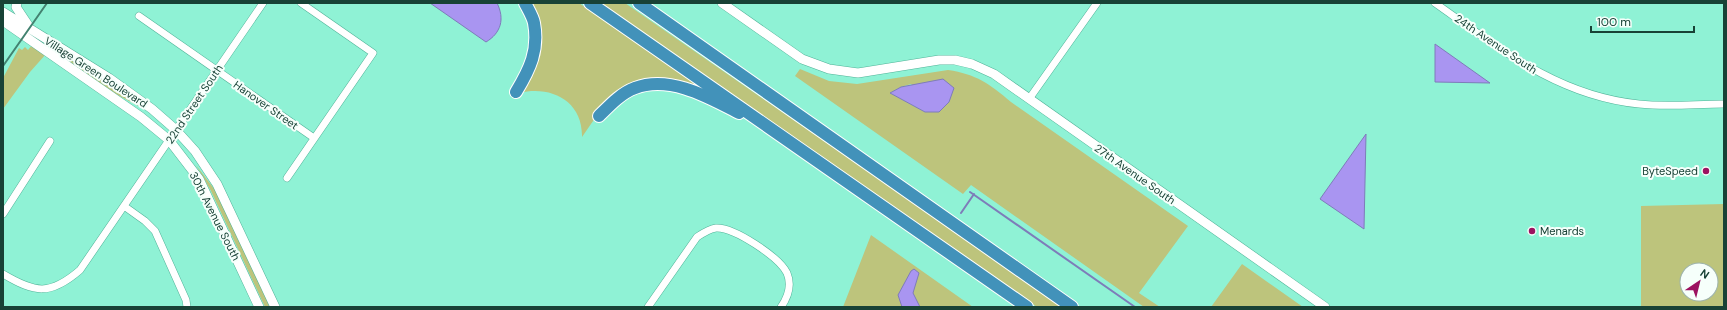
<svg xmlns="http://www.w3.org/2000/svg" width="1727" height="310" viewBox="0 0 1727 310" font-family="'DM Sans',sans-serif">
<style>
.green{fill:#bdc47c;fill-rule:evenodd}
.water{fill:#a995f1;stroke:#7e7cb9}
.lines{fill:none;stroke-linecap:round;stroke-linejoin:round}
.stream{stroke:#7e7cb9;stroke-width:2}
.street-casing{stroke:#50b398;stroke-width:8}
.secondary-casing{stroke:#50b398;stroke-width:10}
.highway-casing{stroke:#fff;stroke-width:14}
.street{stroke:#fff;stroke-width:7}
.secondary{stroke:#fff;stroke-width:9}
.highway{stroke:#4292ba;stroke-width:12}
.rail{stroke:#438270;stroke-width:2}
.poi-dot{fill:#9c1261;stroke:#f6fffb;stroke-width:1.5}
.labels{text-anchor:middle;stroke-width:4;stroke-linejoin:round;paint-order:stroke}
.street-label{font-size:11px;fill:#184236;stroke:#f6fffb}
.poi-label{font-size:11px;fill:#184236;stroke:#f6fffb;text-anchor:end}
</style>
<rect width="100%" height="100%" fill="#8ff2d5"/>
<path class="green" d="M532,3h47l127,88 -38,-12 -17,1 -49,28 -20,29c1,-36 -31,-52 -63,-44l13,-19z
M599,3h26l438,304h-26z
M32,45l14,9 -16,18 -27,37v-31l16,-30 3,2 3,-3 3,3z
M67,58l30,17 49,35 -34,-18 -46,-33z
M800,69l29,12 28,3 91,-14c28,4 42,14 63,32l177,124 -49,67 21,14h-16l-173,-122 -8,9 -168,-118zM911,84l28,28h-14l-35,-19 11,-6z
M196,165l22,29 52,113h-5l-54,-116z
M1724,204v103h-83v-101zM1687,270h24v24h-24z
M871,235l102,72h-130z
M1242,264l61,43h-92z"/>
<path class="water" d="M430,3h67c8,16 4,30 -11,39z
M1435,44l55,39 -55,-1z
M943,79l11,9 -5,14 -10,10h-14l-35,-19 11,-6z
M1366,134l-2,95 -44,-30z
M914,269l5,4 -6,20 7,14h-18l-4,-12 13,-24z"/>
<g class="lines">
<path class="stream" d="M970,192l165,115
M961,213l13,-19"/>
<g class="street-casing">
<path id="street" d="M1435,3c64,45 123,93 204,101 28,3 57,0 85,0
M139,16l175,122
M1029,99l68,-96
M287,178l86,-125 -72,-50
M124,206l21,15 10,10 31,69 1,7
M3,214l47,-73
M3,274c32,19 47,22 77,-4l183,-267
M648,307l49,-70c6,-4 12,-8 19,-9 18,-1 63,29 71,45 5,12 1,24 -6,34"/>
</g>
<g class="secondary-casing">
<path id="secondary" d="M17,3l-1,4 12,18
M722,3l80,56 27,10 29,4 81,-13h16l17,4 22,10 331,233
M3,12l106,66 43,31 24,21 19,21 22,33 58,123
M3,21l138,96 28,23 30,39 60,128"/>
</g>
<g class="highway-casing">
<path id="highway" d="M590,3l437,304
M639,3l433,304
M516,92c14,-23 23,-42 18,-69 -1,-6 -6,-14 -9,-20
M599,116c10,-10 22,-23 36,-28 35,-13 73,9 104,25"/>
</g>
<use href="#street" class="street"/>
<use href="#secondary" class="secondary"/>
<use href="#highway" class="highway"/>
<path class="rail" d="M3,66l44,-63"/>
</g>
<g class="poi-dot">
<circle cx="1706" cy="171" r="4"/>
<circle cx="1532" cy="231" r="4"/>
</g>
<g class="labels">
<g class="street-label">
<text transform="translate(1496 44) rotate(34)" y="4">24th Avenue South</text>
<text transform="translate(96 72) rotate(33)" y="4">Village Green Boulevard</text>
<text transform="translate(194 104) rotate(-56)" y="4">22nd Street South</text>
<text transform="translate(266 105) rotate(35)" y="4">Hanover Street</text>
<text transform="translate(1135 174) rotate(35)" y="4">27th Avenue South</text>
<text transform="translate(215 216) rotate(63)" y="4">30th Avenue South</text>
</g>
<g class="poi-label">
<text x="1698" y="175">ByteSpeed</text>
<text x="1540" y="235" text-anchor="start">Menards</text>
</g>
</g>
<rect width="1727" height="310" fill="none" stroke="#184236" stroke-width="8"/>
<g transform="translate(1699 282) rotate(35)"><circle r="19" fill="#f6fffb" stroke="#9db3ac"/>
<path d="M0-3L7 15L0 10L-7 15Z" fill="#9c1261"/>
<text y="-6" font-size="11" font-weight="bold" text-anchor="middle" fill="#184236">N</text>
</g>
<path d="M1591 26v6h103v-6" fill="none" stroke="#184236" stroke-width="2"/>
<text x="1597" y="26" font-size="12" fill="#184236" stroke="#f6fffb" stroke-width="3" paint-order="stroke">100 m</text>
</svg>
